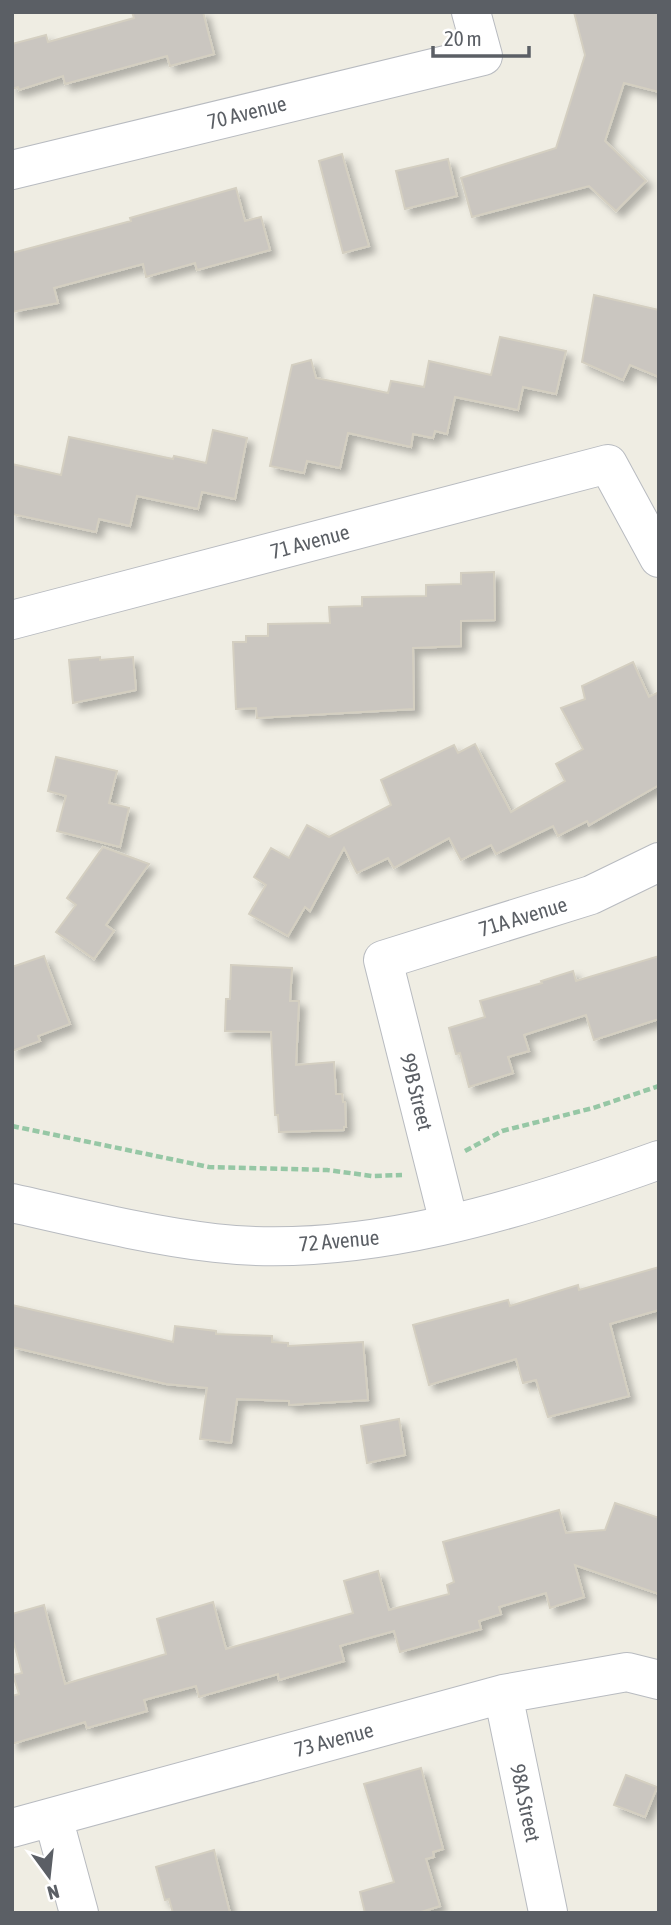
<svg xmlns="http://www.w3.org/2000/svg" width="671" height="1925" viewBox="0 0 671 1925" font-family="'Asap Condensed',sans-serif">
<style>
.building{fill:#cac6c0;stroke:#d4cfc1;stroke-width:2;filter:url(#shadow)}
.lines{fill:none;stroke-linecap:round;stroke-linejoin:round}
.minor-casing{stroke:#b8bbc0;stroke-width:40}
.tertiary-casing{stroke:#b8bbc0;stroke-width:40}
.path{stroke:#96c7a5;stroke-width:4.5;stroke-dasharray:7 3.5;stroke-linecap:butt}
.minor{stroke:#fff;stroke-width:38}
.tertiary{stroke:#fff;stroke-width:38}
.labels{text-anchor:middle;stroke-width:7;stroke-linejoin:round;paint-order:stroke}
.street-label{font-size:21px;fill:#5b5f65;stroke:#fff}
</style>
<defs>
<filter id="shadow"><feDropShadow dx="6" dy="6" stdDeviation="3.5" flood-color="#0004"/></filter>
</defs>
<rect width="100%" height="100%" fill="#efede3"/>
<path class="building" d="M132,12h71l11,42 -44,12 -3,-10 -102,28 -2,-8 -44,14 -1,-3 -6,2v-45l34,-9 2,7 86,-24z
M574,12h85v80l-35,-9 -19,58 41,40 -30,30 -27,-25 -117,31 -11,-39 95,-30 29,-93z
M342,154l27,92 -26,7 -24,-92z
M448,159l9,37 -52,13 -9,-38z
M236,188l9,33 16,-4 9,33 -73,20 -2,-7 -49,14 -3,-13 -89,24 4,15 -46,9v-59l119,-32 -1,-3z
M594,295l65,15v67l-29,-12 -7,15 -41,-18z
M500,337l66,14 -10,43 -33,-7 -5,23 -63,-13 -8,37 -12,-3 -2,7 -20,-4 -2,13 -63,-14 -8,35 -33,-7 -3,12 -34,-7 22,-101 19,-5 5,18 72,15 3,-12 33,6 5,-26 62,14z
M213,430l34,8 -12,61 -33,-7 -4,17 -61,-13 -7,30 -31,-7 -3,13 -84,-18v-50l49,11 8,-38 104,22 1,-3 32,7z
M494,572l1,48 -34,1v25l-48,2 1,61 -157,9 -1,-10 -20,1 -3,-67h13v-6h22v-12l62,-1 -1,-16 33,-1v-9l64,-1v-11l35,-1v-11z
M100,657v3l33,-3 3,33 -63,13 -4,-43z
M633,662l16,35 10,-5v93l-70,40 -2,-4 -29,15 -5,-10 -57,28 -5,-9 -30,15 -12,-22 -55,30 -6,-10 -31,15 -13,-25 -34,63 -5,-4 -17,29 -39,-22 17,-29 -12,-8 17,-29 18,10 18,-33 22,12 62,-32 -10,-25 73,-35 4,8 17,-9 36,68 54,-31 -9,-17 27,-15 -22,-41 24,-9 -3,-13z
M56,757l61,14 -8,32 20,5 -9,39 -63,-16 9,-35 -18,-5z
M103,847l46,17 -43,61 8,6 -20,28 -38,-27 20,-27 -9,-7z
M44,956l26,68 -32,12 2,5 -28,10v-84z
M659,956v63l-65,21 -8,-25 -62,20 5,16 -21,6 5,16 -44,14 -9,-34 -4,1 -7,-26 36,-11 -5,-16 62,-18 -1,-2 32,-10 3,10z
M231,965l61,3 -2,33h9l-3,64 38,-3 2,32h6l1,8h2l1,25h-2v3l-65,2 -1,-17h-3l-4,-83 -46,-1 1,-32h4z
M659,1267v43l-49,14 19,72 -81,21 -12,-37 -13,3 -7,-24 -87,26 -16,-60 95,-25 2,6 68,-21 1,5z
M12,1305l161,37 2,-16 41,5v3l56,2v6l16,1v3l75,-4 5,58 -79,5v-4l-52,-2 -6,44 -31,-4 7,-51 -41,-4 -154,-37z
M399,1419l6,36 -38,8 -6,-37z
M615,1503l44,15v76l-84,-29 9,32 -34,11 -4,-15 -47,14 2,7 -22,7 2,8 -81,23 -6,-21 -54,15 4,15 -65,19 -1,-6 -79,23 -3,-11 -52,14 3,11 -60,17 -2,-6 -73,22v-48l7,-2 -6,-19 9,-2 -10,-37v-22l32,-9 21,79 101,-30 -9,-35 56,-17 13,47 127,-36 -9,-32 34,-10 11,39 60,-16 -2,-9 7,-3 -11,-40 116,-32 7,23 39,-3z
M421,1768l22,81 -10,3 1,5 -8,2 14,47 -22,7h-53l-5,-21 34,-10 -30,-98z
M626,1775l31,12 -12,30 -31,-12z
M214,1850l16,63h-57l-4,-14 -4,1 -9,-33z"/>
<g class="lines">
<g class="minor-casing">
<path id="minor" d="M12,170l471,-114 -12,-44
M12,620l596,-156 51,94
M449,1223l-66,-263 208,-65 68,-33
M503,1694l45,218
M53,1817l26,96
M12,1828l491,-134 124,-22 32,8"/>
</g>
<g class="tertiary-casing">
<path id="tertiary" d="M12,1203c67,15 135,32 203,40 145,17 308,-34 444,-83"/>
</g>
<path class="path" d="M12,1126l197,41 118,3 45,6 30,-1
M465,1151l37,-20 91,-23 66,-22"/>
<use href="#minor" class="minor"/>
<use href="#tertiary" class="tertiary"/>
</g>
<g class="labels">
<g class="street-label">
<text transform="translate(247 113) rotate(-14)" y="7">70 Avenue</text>
<text transform="translate(310 542) rotate(-15)" y="7">71 Avenue</text>
<text transform="translate(523 917) rotate(-17)" y="7">71A Avenue</text>
<text transform="translate(416 1092) rotate(76)" y="7">99B Street</text>
<text transform="translate(339 1241) rotate(-5)" y="7">72 Avenue</text>
<text transform="translate(334 1740) rotate(-15)" y="7">73 Avenue</text>
<text transform="translate(525 1803) rotate(78)" y="7">98A Street</text>
</g>
</g>
<rect width="671" height="1925" fill="none" stroke="#5b5f65" stroke-width="28"/>
<g transform="translate(49 1876) rotate(165)" stroke="#ffffff" stroke-width="5" paint-order="stroke">
<path d="M0-5L12 26L0 18L-12 26Z" fill="#5b5f65"/>
<text y="-10" font-size="19" font-weight="bold" text-anchor="middle" fill="#5b5f65">N</text>
</g>
<path d="M433 46v10h96v-10" fill="none" stroke="#5b5f65" stroke-width="3.5"/>
<text x="444" y="46" font-size="21" fill="#5b5f65" stroke="#ffffff" stroke-width="5" paint-order="stroke">20 m</text>
</svg>
